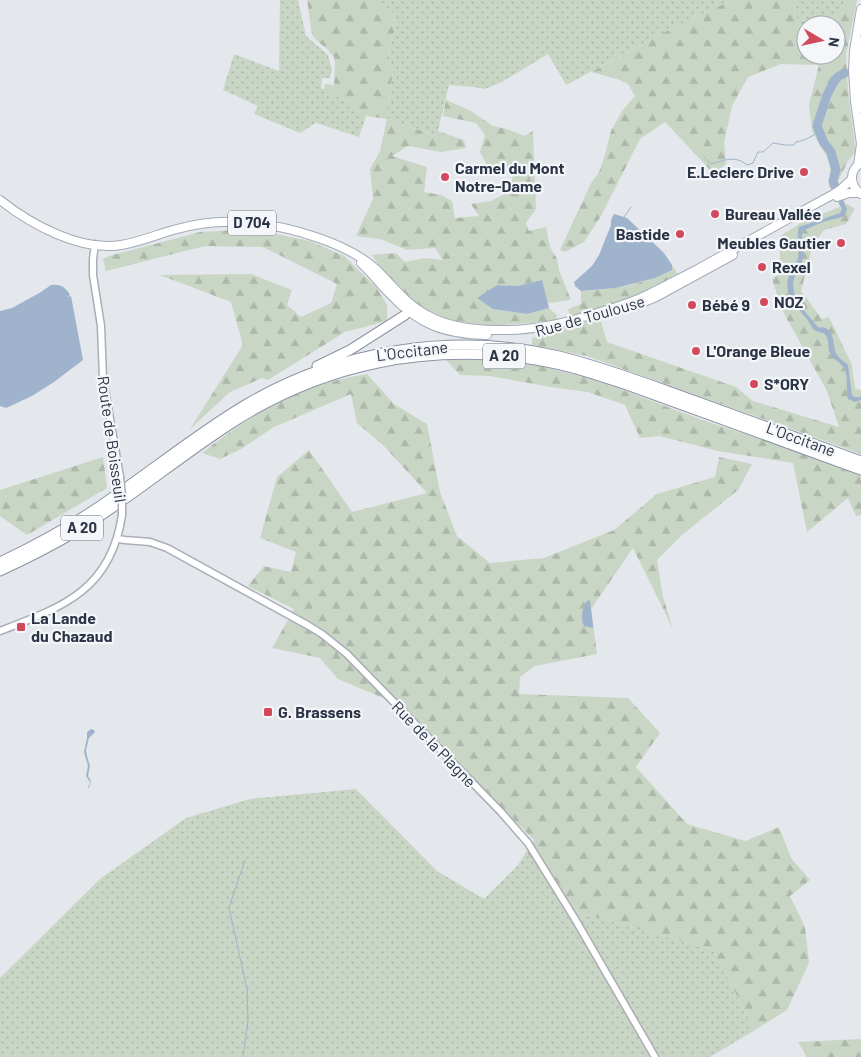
<svg xmlns="http://www.w3.org/2000/svg" width="861" height="1057" viewBox="0 0 861 1057" font-family="Barlow,sans-serif">
<style>
.grass{fill:url(#grass-dots)}
.forest{fill:url(#forest-firs)}
.water{fill:#9fb4cc}
.lines{fill:none;stroke-linecap:round;stroke-linejoin:round}
.stream{stroke:#9fb4cc;stroke-width:1}
.river{stroke:#9fb4cc;stroke-width:9}
.secondary-casing{stroke:#a9aeb7;stroke-width:9}
.primary-casing{stroke:#a3abb8;stroke-width:10}
.highway-casing{stroke:#8b94a3;stroke-width:11}
.secondary{stroke:#fff;stroke-width:6}
.primary{stroke:#fff;stroke-width:8}
.highway{stroke:#fff;stroke-width:9}
.secondary-bridge-casing{stroke:#a9aeb7;stroke-width:9;stroke-linecap:butt}
.secondary-bridge{stroke:#fff;stroke-width:6}
.poi-dot{fill:#d1495b;stroke:#f4f6f9;stroke-width:2}
.labels{text-anchor:middle;stroke-width:4.5;stroke-linejoin:round;paint-order:stroke}
.shield{fill:#f4f6f9;stroke:#676e7b;stroke-width:1}
.shield-label{font-size:15px;font-weight:bold;fill:#2b3445}
.poi-label{font-size:16px;font-weight:bold;fill:#2b3445;stroke:#f4f6f9;text-anchor:start}
.street-label{font-size:16px;fill:#2b3445;stroke:#f4f6f9}
</style>
<defs>
<pattern id="grass-dots" width="8" height="8" patternUnits="userSpaceOnUse" patternTransform="scale(1.25)"><rect width="8" height="8" fill="#c9d6c5"/><path d="M2 2h.1M6 6h.1" fill="none" stroke="#adb8ab" stroke-width="1.8" stroke-linecap="round"/></pattern>
<pattern id="forest-firs" width="22" height="20" patternUnits="userSpaceOnUse" patternTransform="scale(1.25)"><rect width="22" height="20" fill="#c9d6c5"/><path d="M5 1l3.5 6h-7zM16 11l3.5 6h-7z" fill="#adb8ab"/></pattern>
</defs>
<rect width="100%" height="100%" fill="#e4e7ec"/>
<path class="grass" d="M280,0h18l8,36 22,19 4,15 -2,8h-8l-1,10 27,14 18,14 -7,21 -43,-14 -16,10 -46,-19 4,-8 -35,-16 11,-36 45,17z
M378,0h354l-65,31 -101,54 -18,-31 -48,29 -15,6 -11,-2 -25,-2 -12,50 -28,-8 -22,-9 6,-48 -5,-16 7,-26 -1,-14z
M792,0h53l-3,12 -19,13h-17v4c-10,-5 -11,-19 -14,-29z
M356,789l81,82 47,28 34,-34 8,-13 52,60 135,38 42,80 -45,27h-710v-79l100,-99 86,-61 64,-19z"/>
<path class="forest" d="M307,0h71l16,14 1,14 -7,26 5,16 -6,48 22,9 27,8 2,-4 26,9 2,8 -25,4 -33,-6 -16,10 35,11 -3,25 17,3 11,6 3,17 24,-2 -8,-12 20,-3 19,-10 4,-21 -27,-5 -7,-13 5,-17 -9,-12 -33,-7 3,-16 25,11 22,15 14,3 18,7 8,-5 3,78 -10,14 3,8 17,-4 4,20 7,12 2,11 12,30 -23,3 -7,-23 -24,6 -20,-1 -4,24 34,5 22,-6 8,7 -1,6 -69,5 -33,-4 -24,-8 -20,-16 -26,-25 -12,-18 24,-2 9,9 20,-4 18,2 -8,-12 -28,2 -27,-11 -24,-3 17,-37 -3,-30 10,-18 7,-32 -21,-3 -18,-14 -24,-12 1,-6 9,1 1,-22 -1,-6 -7,-8 -11,-9 -4,-5z
M732,0h60c3,10 4,24 14,29v26h30v-30h-13l19,-13 3,-12h12l-11,55 2,37 8,60 -8,9 -11,22 -8,5 1,-20 -3,-11 -15,-26 -3,-26 10,-40 -38,-1 -33,13 -16,29 -8,37 2,21 -12,10 -49,-52 -25,17 -39,77 -17,26 -19,10 -5,-2 31,-67 8,-11 5,-14 7,-27 11,-20 13,-15 -7,-12 -11,-5 -26,-7 76,-41z
M847,204l8,5 -9,15 -22,6 -11,15 -12,46 21,28 7,-2 23,48 3,24 6,1v64l-274,-98 -55,-11v-7l68,-20 7,24 129,45 17,14 86,26 -12,-36 -45,-81 -10,-31 8,-6v-37l24,-15z
M236,230l30,2 44,9 34,15 32,31 11,18v16l-42,11 -77,48 -6,-2 -32,14 -40,37 53,-84 -12,-43 -71,-27 91,-1 41,16 -5,15 14,12 30,-14 6,-19 -74,-37 -58,-1 -99,25 -3,-12 6,-3 91,-24z
M672,265l7,11 -42,21 -36,13 -31,6 -2,-7 13,-5v-13c11,-1 22,-1 33,-3 20,-2 39,-10 58,-18z
M445,359l41,1 54,6 51,13 32,11 79,30 65,21 94,35v39l-5,1 -8,-18 -41,34 -14,-69 -75,-12 -59,-15 -19,2 -15,-33 -37,-13 -37,-5 -61,-11 -30,-1z
M367,374l27,30 33,20 13,68 17,44 33,27 54,-5 70,-28 43,-36 58,-17 4,-20 33,7 -14,26 -55,44 -26,26 6,37 10,32 -40,-81 -42,61 6,45 -62,12 -15,11 -1,17 109,4 32,35 -24,34 51,57 58,17 34,-14 12,31 19,22 -20,16 15,31 4,36 -22,47 -32,20 -42,-80 -135,-38 -52,-60 8,-12 -136,-136 -60,-25 -18,-21 -48,-10 22,-39 -46,-23 16,-20 27,6 5,-20 -36,-14 17,-61 32,-27 43,62 75,-19 -44,-48 -26,-22 -6,-29 -77,33 -33,22 -21,10 -18,-6c31,-24 65,-48 102,-63 20,-8 42,-12 63,-16z
M103,457l4,31 -80,47 -27,-19v-26z
M861,1039v18h-54l-9,-15z"/>
<path class="water" d="M843,199l4,10 -2,6 -3,2 -19,5 -21,9c0,11 3,19 0,31 -1,6 -5,9 -7,14 -8,19 12,37 23,51 2,1 5,0 7,1 10,3 8,19 11,25 3,6 8,8 12,12l4,30 3,2h6v3l-6,2 -7,-3c-3,-10 1,-22 -4,-31 -4,-7 -12,-8 -15,-17 -1,-5 0,-11 -3,-15 -2,-5 -9,-3 -13,-7 -2,-3 -4,-7 -6,-10 -10,-12 -23,-23 -19,-40 2,-8 8,-14 10,-21 2,-11 -2,-23 1,-31l41,-14 2,-4 -4,-7z
M614,214l13,4 37,35 8,12v5l-17,8 -39,10 -35,3 -6,-5 -1,-4 18,-16 7,-11 12,-30v-5z
M542,280l7,28 -22,6 -34,-5 -16,-11 20,-13 20,1z
M51,285c9,-1 15,2 19,10l-3,2 4,-1 12,64 -29,22 -22,14 -26,12 -6,-2v-95l12,-3 29,-16z
M590,600l3,25v3l-9,-2c-4,-9 -2,-17 3,-25z
M91,729l3,1 1,2 -6,6 -3,12 1,6 3,10 -2,10 3,5 -2,7h-1l2,-6 -4,-6 2,-10 -4,-14 3,-14v-6z"/>
<g class="lines">
<path class="stream" d="M704,157l7,7c14,-4 24,-9 36,1l6,-2 5,-11h5l10,-9 12,2h9l2,-3c9,-1 15,-6 24,-10
M624,217l7,-10
M243,1057l5,-36 -1,-32 -18,-81 16,-48"/>
<path class="river" d="M836,189l-3,-8 3,-11 -5,-18 -7,-9 -7,-17 10,-31 8,-15 4,-4 6,-3"/>
<g class="secondary-casing">
<path id="secondary" d="M95,244l-2,15v16l8,51 2,52 17,99
M118,539l7,1 25,2 17,6 142,78 13,8 25,20 153,157 28,32 47,76 80,138
M0,631c63,-24 111,-41 122,-116"/>
</g>
<g class="primary-casing">
<path id="primary" d="M861,41l-3,32 3,35
M861,163c-13,8 -11,23 0,31
M858,165l3,-21 -6,-43 -2,-31 1,-19 7,-42
M837,197l12,-4h10
M0,200c30,24 81,52 121,45 18,-3 35,-10 52,-15 25,-7 51,-10 77,-7 39,3 98,20 127,47 16,16 29,34 50,45 21,12 47,15 71,15 31,1 60,-5 89,-14 21,-6 41,-12 60,-21 17,-8 33,-17 49,-25 31,-17 61,-34 92,-51 15,-8 29,-16 44,-24l8,-5 12,-11
M361,263c11,10 19,21 29,31 29,31 55,40 97,41
M634,306l22,-9 77,-42"/>
</g>
<g class="highway-casing">
<path id="highway" d="M317,366l33,-16 55,-35
M0,562c38,-18 75,-38 110,-63 45,-31 88,-66 135,-94 93,-55 208,-74 314,-49 45,11 89,28 134,44 56,20 112,41 168,61
M0,571c26,-12 52,-25 77,-40 54,-33 102,-74 155,-108 91,-59 196,-80 304,-63 31,5 61,15 91,25l234,85"/>
</g>
<use href="#secondary" class="secondary"/>
<use href="#primary" class="primary"/>
<use href="#highway" class="highway"/>
<g class="secondary-bridge-casing">
<path id="secondary-bridge" d="M120,477l2,19v19"/>
</g>
<use href="#secondary-bridge" class="secondary-bridge"/>
</g>
<g class="poi-dot">
<circle cx="804" cy="172" r="5"/>
<circle cx="445" cy="177" r="5"/>
<circle cx="715" cy="214" r="5"/>
<circle cx="680" cy="234" r="5"/>
<circle cx="841" cy="243" r="5"/>
<circle cx="762" cy="267" r="5"/>
<circle cx="764" cy="302" r="5"/>
<circle cx="692" cy="305" r="5"/>
<circle cx="696" cy="351" r="5"/>
<circle cx="754" cy="384" r="5"/>
<rect x="16" y="622" width="10" height="10" rx="2.5"/>
<rect x="263" y="707" width="10" height="10" rx="2.5"/>
</g>
<g class="labels">
<g class="shield">
<rect x="228" y="210.5" width="48" height="25" rx="4"/>
<rect x="483" y="343.5" width="42" height="25" rx="4"/>
<rect x="61" y="515.5" width="42" height="25" rx="4"/>
</g>
<g class="shield-label">
<text x="252" y="228">D 704</text>
<text x="504" y="361">A 20</text>
<text x="82" y="533">A 20</text>
</g>
<g class="poi-label">
<text x="455" y="174">Carmel du Mont<tspan x="455" dy="18">Notre-Dame</tspan></text>
<text x="794" y="178" text-anchor="end">E.Leclerc Drive</text>
<text x="725" y="220">Bureau Vallée</text>
<text x="670" y="240" text-anchor="end">Bastide</text>
<text x="831" y="249" text-anchor="end">Meubles Gautier</text>
<text x="772" y="273">Rexel</text>
<text x="774" y="308">NOZ</text>
<text x="702" y="311">Bébé 9</text>
<text x="706" y="357">L'Orange Bleue</text>
<text x="764" y="390">S*ORY</text>
<text x="31" y="624">La Lande<tspan x="31" dy="18">du Chazaud</tspan></text>
<text x="278" y="718">G. Brassens</text>
</g>
<g class="street-label">
<text transform="translate(590 316) rotate(-16)" y="6">Rue de Toulouse</text>
<text transform="translate(412 351) rotate(-7)" y="6">L'Occitane</text>
<text transform="translate(112 439) rotate(82)" y="6">Route de Boisseuil</text>
<text transform="translate(801 439) rotate(20)" y="6">L'Occitane</text>
<text transform="translate(434 744) rotate(46)" y="6">Rue de la Plagne</text>
</g>
</g>
<g transform="translate(821 40) rotate(99)"><circle r="24" fill="#f4f6f9" stroke="#a4a8b1"/>
<path d="M0-4L9 19L0 12L-9 19Z" fill="#d1495b"/>
<text y="-8" font-size="14" font-weight="bold" text-anchor="middle" fill="#2b3445">N</text>
</g>
</svg>
